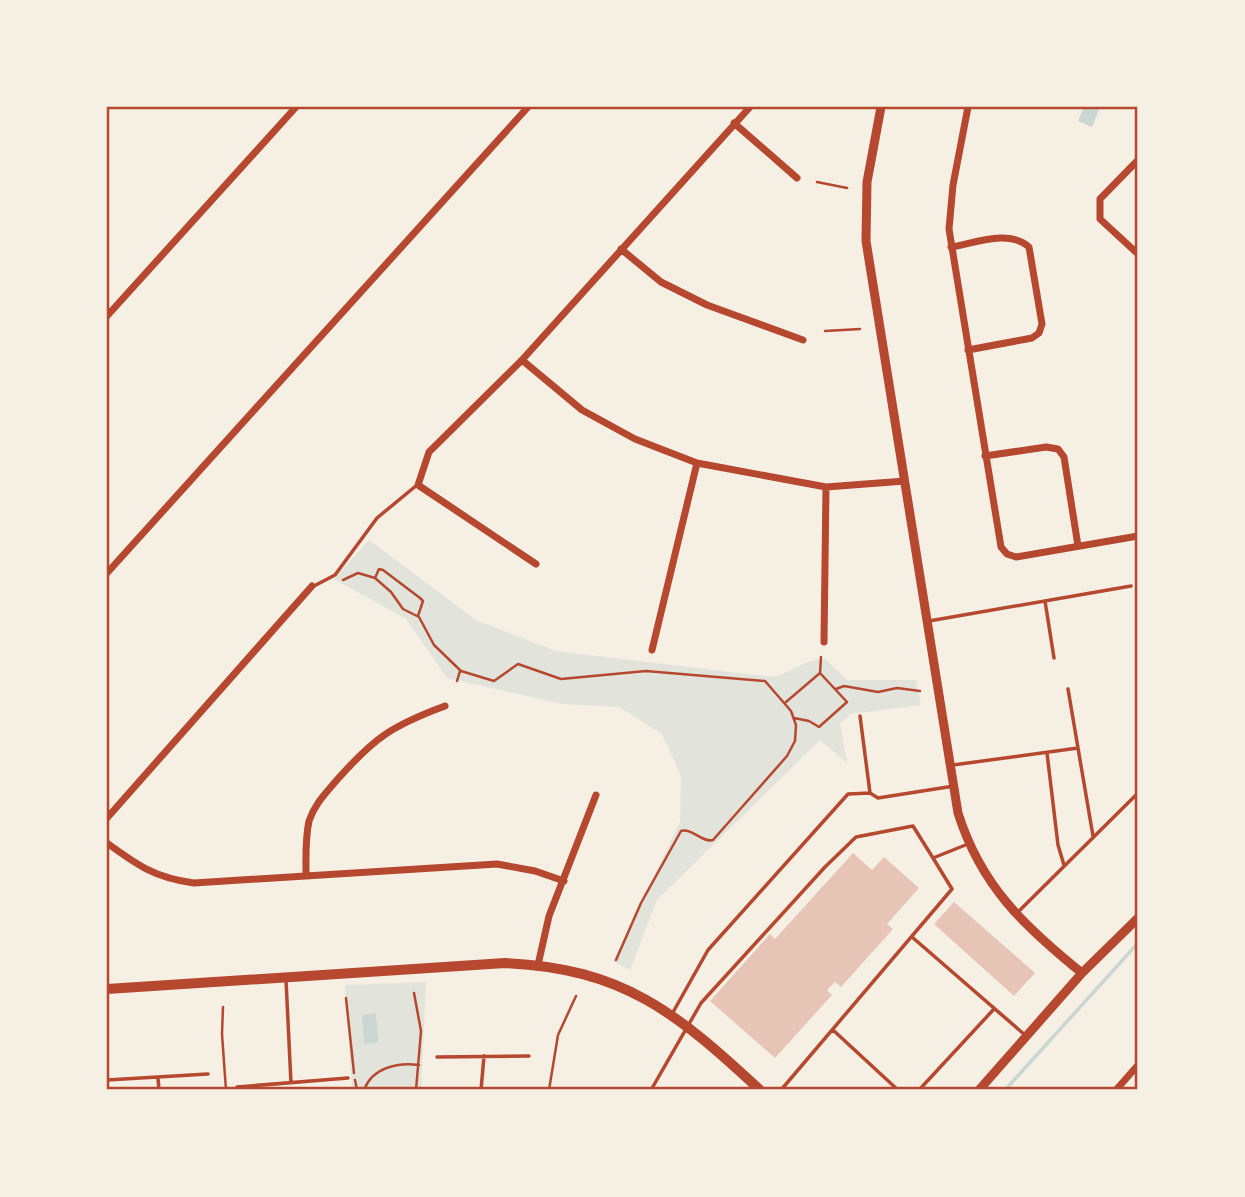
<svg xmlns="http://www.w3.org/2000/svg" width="1245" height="1197" viewBox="0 0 1245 1197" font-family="'Space Grotesk',sans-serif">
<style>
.green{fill:#e2e4dc}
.water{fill:#c9d6d2}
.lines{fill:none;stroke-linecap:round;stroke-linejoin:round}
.stream{stroke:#c9d6d2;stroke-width:3.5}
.building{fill:#e6c5b7}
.path{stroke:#b5482f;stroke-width:2.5}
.service{stroke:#b5482f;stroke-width:3.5}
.minor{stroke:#b5482f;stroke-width:7}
.tertiary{stroke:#b5482f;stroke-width:9}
.primary{stroke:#b5482f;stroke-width:10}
.neatline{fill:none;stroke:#b5482f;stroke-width:2.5}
</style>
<rect width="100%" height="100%" fill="#f6efe4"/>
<path class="green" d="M369,540l107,80 80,31 217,26c18,-4 34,-19 52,-18l22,21h69l5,25 -70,9 -11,9 7,40 -27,-23 -163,160 -27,70 -17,-9 67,-139 1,-46 -19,-42 -43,-27 -57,-3 -115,-26 -41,-59 -72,-40z
M426,982l-5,108h-69l-7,-105z"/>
<path class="water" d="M1084,107h16l-8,20 -14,-6z
M376,1013l2,29 -14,2 -2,-29z"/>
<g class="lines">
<path class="stream" d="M1005,1090l133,-147"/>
</g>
<path class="building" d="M853,853l19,17 12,-13 35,31 -32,36 6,5 -52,58 -6,-5 -8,8 5,5 -57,63 -65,-57 60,-67 5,5z
M954,902l81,71 -21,23 -80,-72z"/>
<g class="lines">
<path class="path" d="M817,182l30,6
M825,331l35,-2
M375,578l4,-9 4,1 37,28 3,3 -5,15
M343,580l15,-7 17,5 16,14 12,17 16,8 15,28 27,26 33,10 24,-17 43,15 85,-8 119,10 26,30 5,14 -1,16 -8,15 -74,84c-11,3 -20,-12 -32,-9l-40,72 -25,57
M820,673l1,-16
M457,681l3,-10
M836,689l8,-3 34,6 19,-4 23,3
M786,702l34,-29 27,29 -28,25 -10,-6 -15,-3
M414,993l7,38 -5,59
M346,998l8,75
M223,1007l-1,27 4,56
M355,1080l2,10
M364,1090c8,-22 33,-28 55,-25
M549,1090l9,-55 18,-39"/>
<path class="service" d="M314,586l21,-11 42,-57 40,-33
M1045,601l9,57
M929,621l202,-35
M1078,748l15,88
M1047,753l11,92 6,20
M953,765l125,-17 -10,-59
M870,793l8,5 76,-12
M1017,913l121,-120
M912,937l113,98
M286,980l5,103
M672,1014l36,-64 140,-156 22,-1 -10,-77
M833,1030l65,60
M437,1057l92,-1
M158,1078l1,12
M107,1080l101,-6
M237,1087l111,-9
M481,1090l3,-34
M651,1090l50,-87 124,-136 31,-30 57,-11 20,32 35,-14
M781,1090l171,-201 -19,-31
M919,1090l75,-81"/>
<path class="minor" d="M968,107l-15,78 -4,44 52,318 6,7 9,3 122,-21
M734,123l63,55
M1138,160l-38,39v20l38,35
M951,247c24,-4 58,-18 78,0l13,77 -3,9 -7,5 -64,12
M621,249l40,33 46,23 96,35
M107,316l189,-209
M522,360l60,50 53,29 62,24 129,24 79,-6
M985,456l61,-9 12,2 6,8 14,89
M536,564l-118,-79 11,-33 93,-92 228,-253
M107,573l421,-466
M824,642l2,-155
M652,650l45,-187
M107,818l205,-232
M107,843c30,22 48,35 87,40l303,-19 38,7 29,10
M306,875c0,-18 -1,-36 3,-54 5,-16 16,-27 27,-40 38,-43 55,-55 109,-75
M538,965l11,-49 47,-121
M1116,1090l22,-25"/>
<path class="tertiary" d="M881,107l-14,75 -1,59 92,572c23,73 66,113 124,160
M979,1090l103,-117 56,-55"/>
<path class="primary" d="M107,989l398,-26c118,5 172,50 255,127"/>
</g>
<rect width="1245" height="1197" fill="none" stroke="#f6efe4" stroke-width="217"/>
<rect x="108" y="108" width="1028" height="980" class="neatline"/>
</svg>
